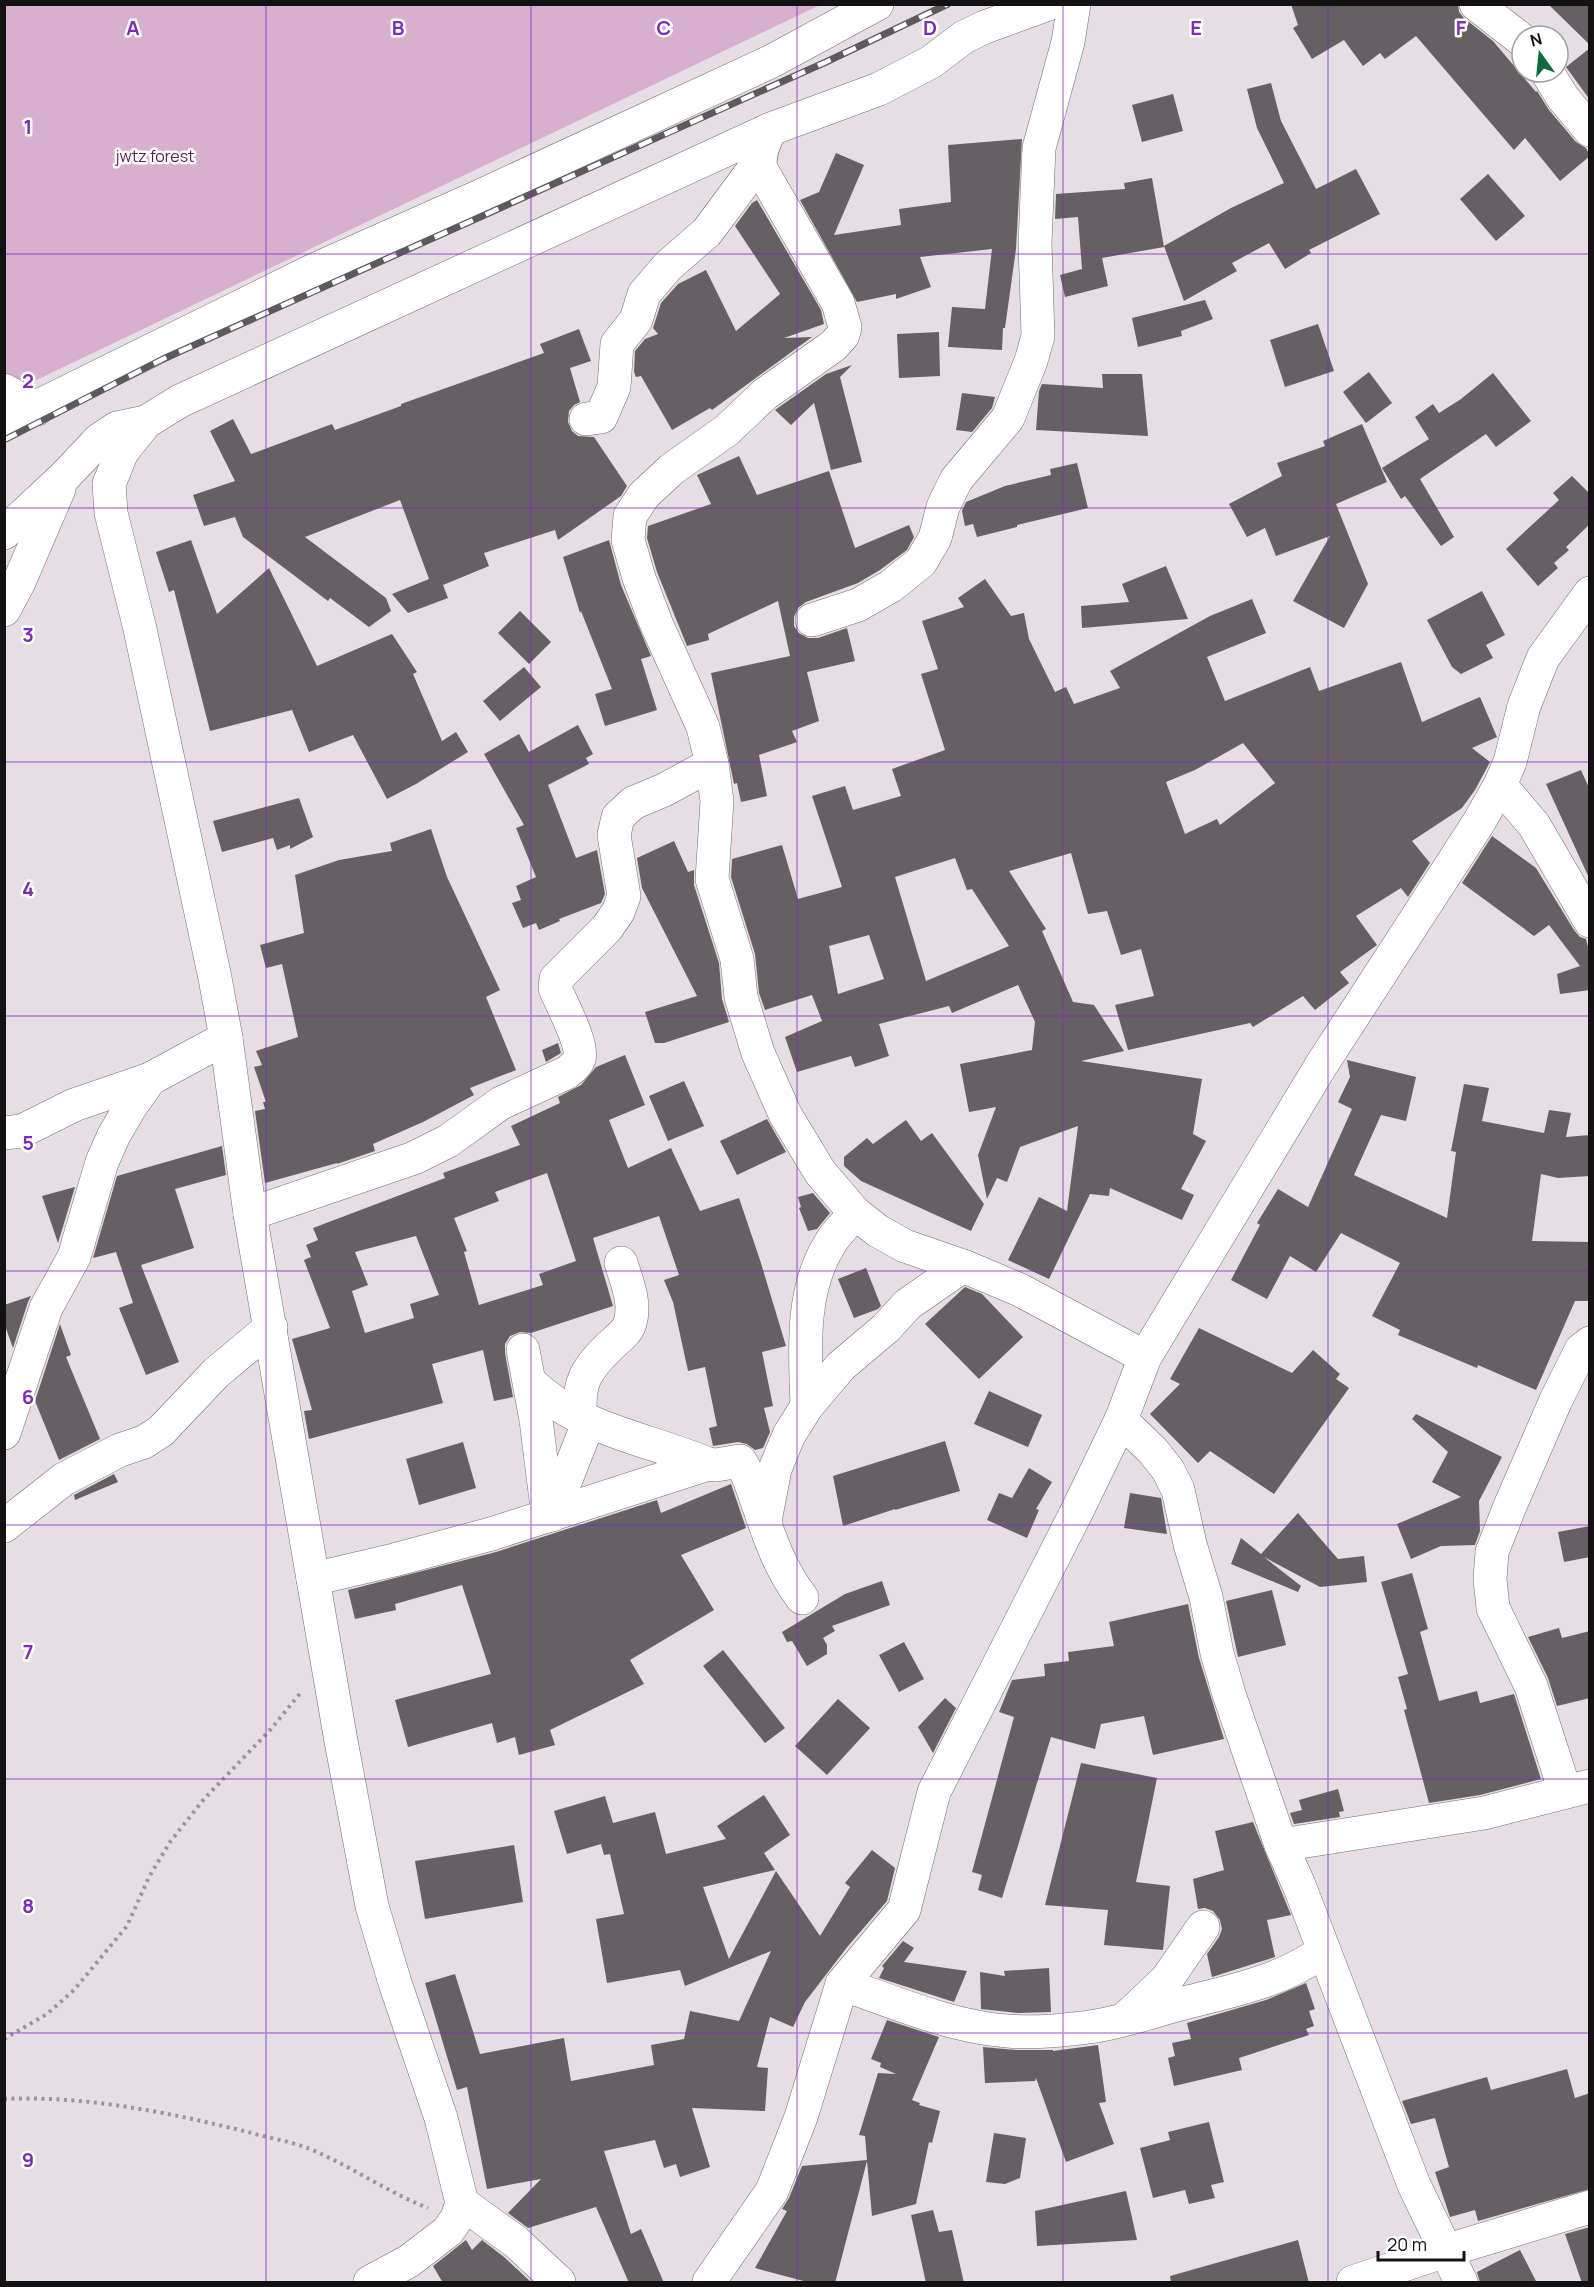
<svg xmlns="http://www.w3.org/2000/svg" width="1594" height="2287" font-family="Manrope,sans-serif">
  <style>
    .green { fill: #d9afcf }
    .building { fill: #665f64; fill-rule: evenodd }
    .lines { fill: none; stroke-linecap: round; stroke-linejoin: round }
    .minor-casing { stroke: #736c71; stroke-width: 34 }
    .path { stroke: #9b9599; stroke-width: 4; stroke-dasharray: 3 4.5; stroke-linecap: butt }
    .minor { stroke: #fff; stroke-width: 33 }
    .rail-casing { stroke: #5e595d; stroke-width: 7 }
    .rail { stroke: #fff; stroke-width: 4.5; stroke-dasharray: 14; stroke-linecap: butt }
    .grid { fill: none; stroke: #7b2cbf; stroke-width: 1.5; stroke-opacity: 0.55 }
    .labels { text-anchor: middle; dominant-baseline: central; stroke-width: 5; stroke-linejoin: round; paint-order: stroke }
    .park-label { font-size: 16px; fill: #541f4b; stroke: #fff }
    .grid-label { font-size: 20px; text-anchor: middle; font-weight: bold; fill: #7b2cbf; stroke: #fff; stroke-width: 5; stroke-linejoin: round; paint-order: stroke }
  </style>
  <rect width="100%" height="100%" fill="#e6dee4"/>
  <polygon class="green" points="5,5 820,5 5,395"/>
  <g class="building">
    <polygon points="1291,4 1458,4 1459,12 1464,18 1493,41 1536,92 1537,91 1549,110 1576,142 1586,148 1590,156 1560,181 1525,138 1514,150 1416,36 1385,59 1380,53 1363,66 1344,40 1312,59 1293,28 1298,25"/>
    <polygon points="1548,4 1590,4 1590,45"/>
    <polygon points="1590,48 1590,100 1566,67"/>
    <polygon points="1271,83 1281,121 1316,189 1356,169 1380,214 1309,250 1311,253 1285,269 1269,243 1232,263 1237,271 1184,301 1164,246 1231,208 1284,183 1257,128 1247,89"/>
    <polygon points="1173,94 1183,131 1142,142 1132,105"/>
    <polygon points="1022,139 1016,249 1005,328 1003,328 1002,350 948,347 952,307 985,309 992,249 920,257 931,287 896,299 896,294 857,302 800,200 819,192 836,153 864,165 834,235 901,225 899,209 951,202 948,145"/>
    <polygon points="1488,174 1525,216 1496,241 1460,199"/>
    <polygon points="1152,178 1164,247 1102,258 1108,286 1065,297 1060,275 1082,269 1078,217 1055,219 1056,194 1125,189 1124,183"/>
    <polygon points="757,200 821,310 824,324 784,338 812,337 712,410 710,408 672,430 641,376 636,377 634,372 635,351 645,339 658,334 653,328 661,303 678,284 706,270 736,331 780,294 735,226 752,203"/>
    <polygon points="1205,300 1213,319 1181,331 1182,336 1138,347 1132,318"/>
    <polygon points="1318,324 1334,371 1285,387 1270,340"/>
    <polygon points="579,329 591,361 570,368 580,402 574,405 569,411 568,422 572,431 578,436 594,437 627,486 621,496 558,540 555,530 484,553 489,566 443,585 448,598 408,613 392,594 429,579 400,500 305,537 386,598 391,611 369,627 330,598 328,601 243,537 235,517 204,526 193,495 235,481 210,431 233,419 251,454 332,424 335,430 401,406 401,404 544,353 540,344"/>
    <polygon points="939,332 940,376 899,378 897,334"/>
    <polygon points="852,365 840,377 862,462 831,470 814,403 791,425 775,410 826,374"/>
    <polygon points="1369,372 1392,403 1366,423 1343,392"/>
    <polygon points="1493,373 1531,421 1496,447 1486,434 1420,479 1454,537 1441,546 1405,496 1401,499 1382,468 1429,439 1415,417 1433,404 1439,413 1461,399"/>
    <polygon points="1102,374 1142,374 1148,436 1036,430 1039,391 1042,384 1103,388"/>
    <polygon points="962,393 995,397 992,408 972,432 956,430"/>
    <polygon points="1362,424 1387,482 1336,504 1368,584 1344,628 1293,601 1330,536 1276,556 1265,528 1247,537 1229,504 1282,476 1277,463 1325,446 1323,441"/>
    <polygon points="739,456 757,495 829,471 855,548 909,525 914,537 907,550 880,570 858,583 806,602 798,608 794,617 794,626 799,633 808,638 818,638 847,628 855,661 807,672 819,721 792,731 797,742 759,755 767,796 741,802 737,783 734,784 711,673 790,656 778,601 708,634 709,640 687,646 657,572 647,538 648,526 711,504 697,475"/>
    <polygon points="1077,463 1088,508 1017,525 1017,527 977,537 973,524 965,526 962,511 966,502 1005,486 1051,475 1050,469"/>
    <polygon points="1572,476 1590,494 1590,524 1566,547 1569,550 1554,563 1558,568 1538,586 1506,549 1559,500 1553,493"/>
    <polygon points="191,540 217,614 269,568 317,666 392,634 417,672 413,674 442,741 456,732 468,752 416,784 387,799 353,735 309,752 292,710 210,731 174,590 169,592 156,552"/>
    <polygon points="609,540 621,585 651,656 641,659 657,710 605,726 595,694 612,689 581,611 580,613 563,557"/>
    <polygon points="1166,566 1188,619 1082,628 1081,606 1129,602 1122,584"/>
    <path d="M985 579 1011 616 1024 613 1029 639 1055 692 1066 687 1074 704 1120 688 1110 671 1210 616 1252 599 1266 633 1207 657 1225 701 1310 667 1319 691 1401 662 1422 722 1480 697 1497 737 1472 748 1490 762 1475 790 1462 808 1412 841 1430 863 1408 897 1401 888 1356 916 1377 945 1340 972 1349 983 1315 1010 1303 996 1253 1027 1250 1023 1128 1050 1115 1005 1154 996 1141 949 1121 955 1107 911 1088 914 1071 853 1009 871 1046 929 1042 931 1073 1002 1094 1005 1124 1051 1081 1061 1202 1079 1193 1134 1206 1141 1181 1189 1194 1195 1182 1220 1110 1188 1109 1196 1090 1194 1049 1279 1008 1260 1039 1197 1067 1211 1078 1126 1020 1147 1007 1182 997 1178 987 1199 978 1155 996 1107 969 1112 960 1064 1032 1050 1035 1022 1018 985 952 1013 949 1006 879 1024 889 1056 855 1067 851 1056 797 1072 785 1037 822 1021 812 995 765 1010 759 993 755 954 731 877 732 859 782 845 798 899 842 887 812 796 845 786 853 810 901 796 892 769 945 750 921 674 938 669 922 621 964 607 958 598ZM1243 743 1275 783 1220 825 1217 819 1185 834 1166 782 1195 770ZM955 858 967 890 972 889 1009 946 926 981 895 877ZM869 935 884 979 838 994 829 946Z"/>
    <polygon points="1482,591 1505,635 1486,645 1493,658 1461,674 1452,667 1427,620"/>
    <polygon points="520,611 551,642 529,664 498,633"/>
    <polygon points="524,667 541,687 500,721 483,701"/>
    <polygon points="578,725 593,754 586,758 589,764 548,785 576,858 597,850 605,894 601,903 559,919 560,921 539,930 536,923 523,928 512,903 521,900 516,886 536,877 516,828 524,825 484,754 519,734 529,752"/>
    <polygon points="1581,770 1590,790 1590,880 1546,784"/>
    <polygon points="299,798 313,837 290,849 290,845 277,850 273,838 222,852 213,821"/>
    <polygon points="431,829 447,877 500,990 486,997 516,1070 470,1088 474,1095 423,1122 373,1144 375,1151 337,1164 337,1163 265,1183 255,1111 265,1109 263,1102 266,1102 254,1067 262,1065 256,1051 298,1037 282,964 266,968 260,945 304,933 295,875 339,860 392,851 390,843"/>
    <polygon points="1492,836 1536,868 1574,930 1580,937 1586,939 1590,955 1590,990 1560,994 1557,974 1580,966 1549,925 1534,936 1462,883"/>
    <polygon points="674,841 688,872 694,870 694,885 719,963 722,999 729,1022 664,1043 655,1043 645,1012 697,996 642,888 637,858"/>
    <polygon points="558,1043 561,1053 546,1062 542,1050"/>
    <path d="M625 1055 645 1105 609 1120 628 1168 671 1148 700 1211 739 1198 760 1260 786 1346 762 1352 773 1406 764 1408 770 1432 763 1448 755 1450 747 1444 738 1442 713 1446 709 1428 717 1426 705 1367 688 1371 673 1302 664 1280 679 1275 659 1216 593 1238 613 1306 531 1333 520 1332 510 1336 505 1344V1353L513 1397 494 1401 483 1350 432 1364 443 1403 309 1439 304 1411 312 1410 292 1339 330 1328 304 1260 311 1257 306 1245 318 1240 313 1228 445 1178 443 1173 520 1145 511 1126 560 1103 558 1097 581 1085 596 1067ZM547 1173 576 1261 539 1274 543 1285 479 1305 464 1252 467 1251 454 1218 499 1201 495 1192ZM416 1236 439 1295 410 1304 414 1318 365 1333 352 1291 368 1285 355 1252Z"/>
    <polygon points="1347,1060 1416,1077 1406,1121 1381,1115 1354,1175 1447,1218 1456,1152 1451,1151 1464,1084 1489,1088 1482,1121 1544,1133 1549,1110 1571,1113 1566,1137 1590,1135 1590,1176 1558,1178 1541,1174 1532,1241 1590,1242 1590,1301 1575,1301 1536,1390 1478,1365 1477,1368 1398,1335 1400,1330 1372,1316 1400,1263 1341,1233 1316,1272 1290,1256 1267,1299 1231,1280 1260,1225 1257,1223 1278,1189 1308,1207 1352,1109 1338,1102 1350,1077"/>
    <polygon points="684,1081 704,1126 668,1141 649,1096"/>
    <polygon points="767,1119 786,1152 737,1175 720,1141"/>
    <polygon points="906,1120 921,1141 932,1133 984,1204 971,1231 861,1181 844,1166 844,1157 867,1138 873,1144"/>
    <polygon points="222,1146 226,1175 175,1189 194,1248 141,1265 179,1362 146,1375 119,1308 133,1303 116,1252 93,1258 117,1176"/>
    <polygon points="75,1187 58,1243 42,1196"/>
    <polygon points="813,1193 830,1213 817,1229 808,1231 799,1208 801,1207 798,1197"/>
    <polygon points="866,1268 881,1306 878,1309 854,1318 838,1279"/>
    <polygon points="965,1287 982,1294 1023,1337 979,1379 925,1324"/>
    <polygon points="31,1296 28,1302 13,1348 4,1323 4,1305"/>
    <polygon points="60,1324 71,1355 66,1357 100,1439 59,1460 35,1401"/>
    <polygon points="1199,1328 1292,1373 1313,1350 1340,1374 1336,1379 1349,1388 1274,1494 1210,1451 1198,1463 1150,1414 1180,1384 1170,1379"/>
    <polygon points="989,1391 1042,1415 1028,1447 974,1424"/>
    <polygon points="1416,1414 1502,1457 1479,1501 1480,1531 1475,1545 1441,1546 1411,1559 1397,1524 1461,1497 1432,1482 1448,1452 1412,1419"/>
    <polygon points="945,1441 960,1491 895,1510 895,1509 843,1526 833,1476"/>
    <polygon points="463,1442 476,1488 419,1505 406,1459"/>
    <polygon points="1029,1468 1052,1482 1036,1509 1039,1510 1027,1538 987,1520 999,1493 1012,1498"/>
    <polygon points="114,1474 118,1482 75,1500 74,1495"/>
    <polygon points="731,1484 746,1528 681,1555 714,1610 630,1660 644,1684 550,1730 555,1745 519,1755 515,1737 497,1743 492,1723 408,1747 395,1700 491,1674 462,1585 395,1604 396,1610 355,1619 348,1590 496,1552 657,1500 661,1513"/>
    <polygon points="1130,1493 1161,1498 1167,1534 1124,1528"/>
    <polygon points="1298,1513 1338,1559 1364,1556 1367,1582 1320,1587 1264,1557 1301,1586 1298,1592 1231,1564 1241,1538 1261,1554"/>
    <polygon points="1590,1526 1590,1557 1564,1562 1558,1532"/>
    <polygon points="1412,1573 1428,1629 1420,1632 1439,1701 1477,1691 1480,1703 1514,1694 1541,1779 1480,1795 1429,1803 1404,1710 1407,1709 1398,1677 1408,1674 1381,1582"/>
    <polygon points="882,1581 890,1605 832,1626 835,1631 823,1638 827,1645 827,1654 807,1666 792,1641 787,1642 782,1632 845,1594"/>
    <polygon points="1272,1590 1286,1645 1238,1657 1226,1601"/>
    <polygon points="1188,1604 1199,1658 1224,1739 1153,1755 1144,1716 1101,1724 1095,1749 1051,1737 1002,1898 978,1890 982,1875 972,1872 1014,1717 999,1712 1012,1680 1045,1676 1044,1664 1069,1661 1068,1652 1114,1646 1109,1622"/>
    <polygon points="1559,1628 1562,1638 1590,1631 1590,1698 1557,1706 1548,1678 1528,1637"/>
    <polygon points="904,1642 924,1679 899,1692 879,1655"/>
    <polygon points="723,1650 785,1728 765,1743 703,1666"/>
    <polygon points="945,1698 956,1708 933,1753 918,1727"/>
    <polygon points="838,1699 870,1728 827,1775 795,1746"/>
    <polygon points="1081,1763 1157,1778 1136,1882 1170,1886 1163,1950 1104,1945 1108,1910 1045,1905"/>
    <polygon points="1338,1789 1344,1811 1339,1812 1340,1817 1294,1824 1290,1813 1302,1810 1299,1800"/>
    <polygon points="764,1795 790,1835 764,1853 775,1870 703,1887 729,1959 776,1871 820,1936 850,1887 845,1883 872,1850 895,1868 887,1901 848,1946 805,2002 793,2027 770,2017 757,2067 768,2068 765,2111 692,2108 710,2167 680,2177 676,2164 664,2168 655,2140 604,2151 631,2234 641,2229 664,2283 629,2283 596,2207 528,2228 508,2213 541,2179 487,2189 467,2087 457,2090 425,1983 455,1974 480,2054 564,2038 571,2081 654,2065 651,2045 684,2039 690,2011 739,2021 771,1951 685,1986 680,1970 607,1983 596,1919 624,1914 610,1854 604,1855 601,1844 567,1854 554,1811 605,1796 613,1823 655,1812 666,1854 726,1839 717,1826"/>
    <polygon points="1253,1822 1291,1915 1267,1920 1275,1957 1212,1977 1207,1954 1219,1937 1222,1929 1220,1920 1213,1911 1205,1908 1198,1909 1193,1879 1224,1870 1215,1831"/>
    <polygon points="514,1845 523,1902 425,1919 415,1861"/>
    <polygon points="903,1941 914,1948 904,1962 967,1971 954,2002 879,1978 884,1968 882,1966"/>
    <polygon points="1049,1968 1051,2012 1018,2013 981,2009 980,1972 1005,1976 1004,1971"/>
    <polygon points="1306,1983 1315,2009 1309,2011 1314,2026 1306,2029 1309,2035 1239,2058 1242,2070 1174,2086 1168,2058 1175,2056 1172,2043 1191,2039 1187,2023 1266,2000"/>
    <polygon points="887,2020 939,2037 912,2100 920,2103 919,2105 940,2111 932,2143 929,2142 916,2204 872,2216 867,2161 835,2283 811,2283 755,2268 787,2211 782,2209 789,2198 802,2166 867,2160 865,2136 859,2135 878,2073 896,2074 880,2067 881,2063 871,2059"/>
    <polygon points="1098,2045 1106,2102 1099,2103 1114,2144 1066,2162 1036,2078 1035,2081 985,2083 983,2047 1016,2050 1053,2050 1053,2051"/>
    <polygon points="1567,2069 1575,2098 1590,2093 1590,2189 1478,2221 1475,2210 1450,2217 1435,2172 1449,2167 1435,2118 1411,2124 1402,2101 1487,2077 1491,2090"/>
    <polygon points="1209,2122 1224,2182 1211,2185 1215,2198 1189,2204 1185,2190 1153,2198 1140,2148 1170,2140 1168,2132"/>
    <polygon points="994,2133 1026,2138 1020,2178 1005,2184 986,2182"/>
    <polygon points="1126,2191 1137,2240 1037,2246 1035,2211"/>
    <polygon points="933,2210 939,2232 952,2230 964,2283 926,2283 911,2215"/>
    <polygon points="1590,2227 1590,2283 1582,2283 1565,2234"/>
    <polygon points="466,2240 472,2250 482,2240 504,2257 532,2283 443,2283 433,2266"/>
    <polygon points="1298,2240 1309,2283 1171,2283 1170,2276"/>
    <polygon points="1520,2250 1537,2283 1480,2283 1477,2272"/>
  </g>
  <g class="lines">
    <g class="minor-casing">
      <g id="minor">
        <polyline points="1476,4 1522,40"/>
        <polyline points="1547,72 1563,98 1590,130"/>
        <path d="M771 129C764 142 758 155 761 169L838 303 845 327 843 335 833 346 765 394 727 430 672 469 644 495 630 516 628 540 639 578 656 623 703 727 712 764 717 801 712 879 737 959 741 997 758 1053 785 1114 820 1172 855 1213 878 1231 905 1246 963 1266 1020 1290 1145 1357"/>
        <polyline points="4,390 37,409"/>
        <polyline points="586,419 601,417 614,387 617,344 636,320 644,294 668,266 707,232 759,162"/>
        <polyline points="4,423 316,269 480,196 772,61 877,4"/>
        <polyline points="4,533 64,477 99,440 117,428 146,422"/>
        <polyline points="4,610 19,582 59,489"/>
        <polyline points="812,620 858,605 891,586 921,562 935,538 943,507 956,480 1008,418 1031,361 1038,336 1035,243 1039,148 1068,42 1074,4"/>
        <polyline points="1500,785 1534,825 1590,921"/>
        <polyline points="4,1133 22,1131 74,1105 150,1079"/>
        <path d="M250 1214 414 1158 448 1141 501 1103 566 1073C570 1070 577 1065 579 1059 584 1045 561 1003 555 988L556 979 607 928 618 912 624 896 614 835 618 817 633 803 664 790 712 764"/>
        <polyline points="523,1350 536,1420 548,1516"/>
        <path d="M530 1382C578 1430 647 1438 708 1464"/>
        <path d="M807 1406C805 1351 800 1290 831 1242 837 1232 847 1223 855 1213"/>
        <path d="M581 1418C577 1385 585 1370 609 1347 616 1340 627 1333 630 1323 636 1303 627 1282 621 1263"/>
        <polyline points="1121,1420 1153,1451 1168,1470 1178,1490 1190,1544 1206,1597 1217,1653 1229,1694 1281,1845 1299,1885 1414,2185 1461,2282"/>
        <polyline points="4,1433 46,1308 74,1257 102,1162 114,1135 131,1106 150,1079 226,1038"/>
        <polyline points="552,1515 589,1421"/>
        <polyline points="765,1521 775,1469 789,1435 807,1406 841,1366 886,1328 908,1304 963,1266"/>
        <polyline points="4,1526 64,1479 120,1450 144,1442 161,1431 216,1373 271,1327"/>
        <path d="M313 1579 394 1560 491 1534 708 1464 716 1465 740 1461C749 1474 752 1488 758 1504 770 1539 780 1569 802 1598"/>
        <polyline points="1565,1791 1531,1686 1493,1608 1490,1579 1492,1552 1510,1506 1556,1400 1581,1350 1590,1343"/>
        <polyline points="1281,1845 1484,1813 1590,1786"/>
        <path d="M842 1984C893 2002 955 2028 1008 2031 1032 2033 1057 2031 1081 2028 1119 2024 1155 2010 1192 2001 1237 1990 1286 1979 1323 1951"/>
        <polyline points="1129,2015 1167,1979 1203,1927"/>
        <polyline points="462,2203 516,2242 559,2282"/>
        <polyline points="370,2282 409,2261 448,2231 457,2218 462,2203 441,2118 395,1983 372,1906 341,1741 250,1214 226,1038 215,978 140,629 111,513 109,484 122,452 146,422 180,401 771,129 879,89 931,62 964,37 985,27 1048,4"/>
        <polyline points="709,2282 772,2191 801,2117 842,1984 904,1910 934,1792 1077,1511 1121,1420 1145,1357 1322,1064 1479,822 1500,785 1510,762 1524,706 1543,658 1590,593"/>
        <polyline points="1353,2282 1445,2251 1590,2207"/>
      </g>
    </g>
    <g class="path">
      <polyline points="4,2039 47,2014 74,1990 127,1926 149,1877 170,1842 204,1799 271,1729 302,1691"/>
      <path d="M4 2099C84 2095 171 2113 248 2132 268 2138 290 2141 310 2149 351 2166 387 2192 428 2208"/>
    </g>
    <use href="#minor" class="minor"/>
    <g class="rail-casing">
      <polyline id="rail" points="4,440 163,359 826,62 948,4"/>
    </g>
    <use href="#rail" class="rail"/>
  </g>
  <path class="grid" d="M266 4V2282M531 4V2282M797 4V2282M1063 4V2282M1328 4V2282M4 254H1590M4 508H1590M4 762H1590M4 1016H1590M4 1271H1590M4 1525H1590M4 1779H1590M4 2033H1590"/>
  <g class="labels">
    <g class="park-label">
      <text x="155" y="156">jwtz forest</text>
    </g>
  </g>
  <g class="grid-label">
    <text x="133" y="35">A</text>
    <text x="398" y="35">B</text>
    <text x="664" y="35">C</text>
    <text x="930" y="35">D</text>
    <text x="1196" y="35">E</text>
    <text x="1461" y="35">F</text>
    <text x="28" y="134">1</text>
    <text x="28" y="388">2</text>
    <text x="28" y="642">3</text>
    <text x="28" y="896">4</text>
    <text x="28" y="1150">5</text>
    <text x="28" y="1404">6</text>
    <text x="28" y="1659">7</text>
    <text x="28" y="1913">8</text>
    <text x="28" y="2167">9</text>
  </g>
  <rect width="1594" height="2287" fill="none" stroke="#141113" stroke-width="12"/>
  <g transform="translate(1540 54) rotate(345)"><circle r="28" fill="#ffffff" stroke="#a1a0a1" stroke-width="1.5"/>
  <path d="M0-4.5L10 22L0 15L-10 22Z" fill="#0c6b3f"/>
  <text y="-9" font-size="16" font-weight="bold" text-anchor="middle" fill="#141113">N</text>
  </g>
  <path d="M1378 2251v9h86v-9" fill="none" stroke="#141113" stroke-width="3"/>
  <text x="1387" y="2251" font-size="18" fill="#141113" stroke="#ffffff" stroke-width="4.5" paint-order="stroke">20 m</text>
</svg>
